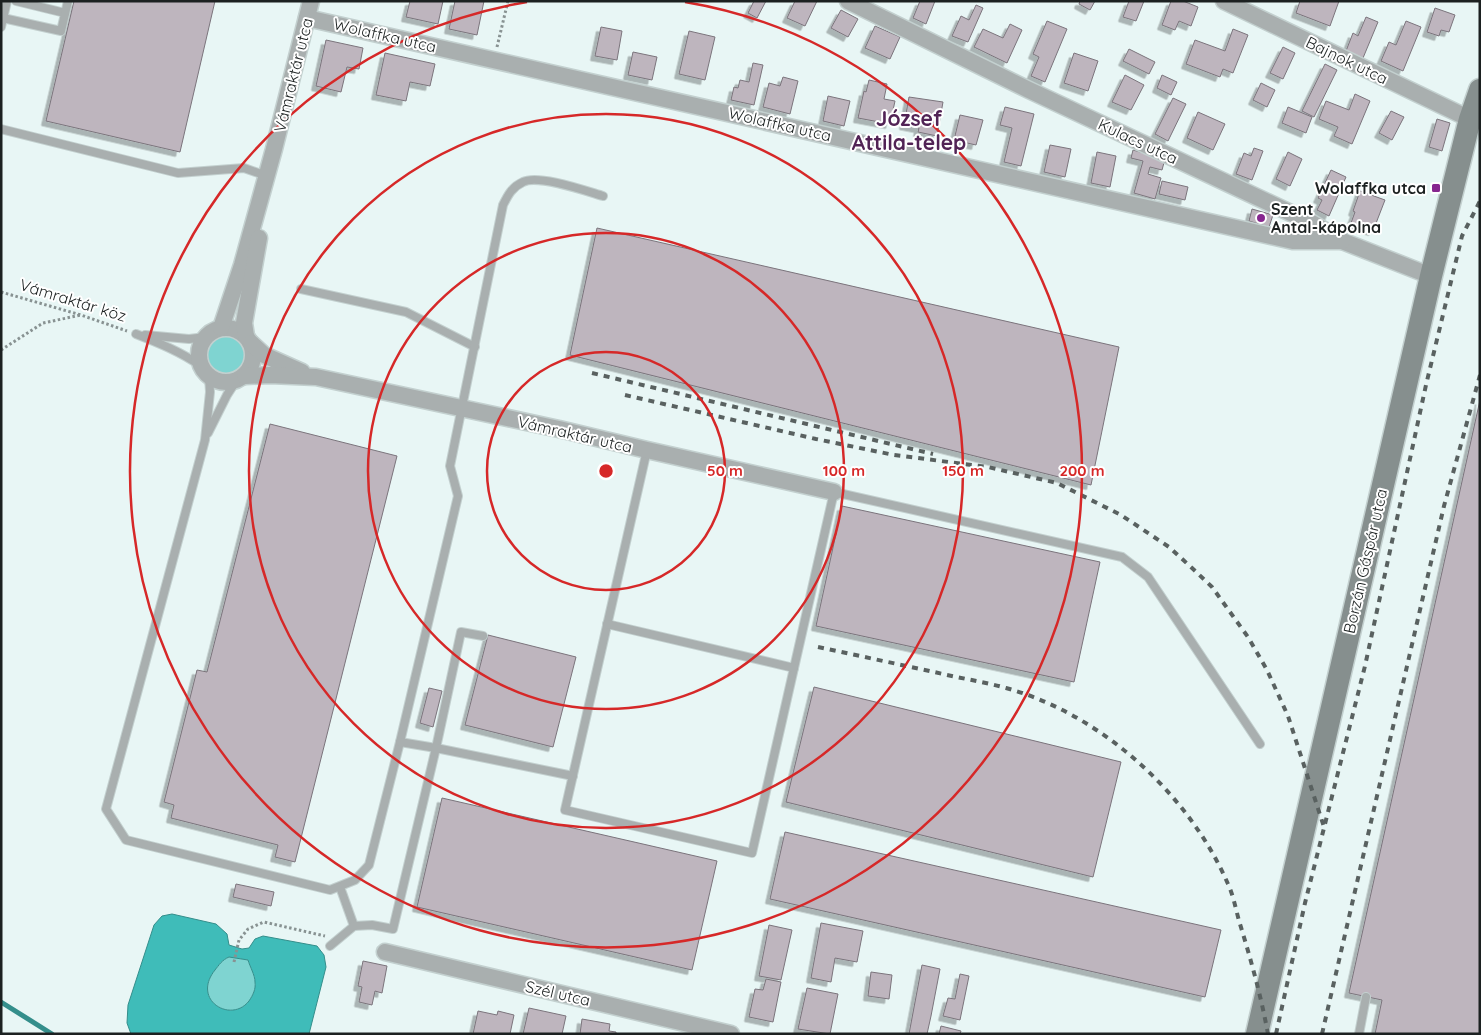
<svg xmlns="http://www.w3.org/2000/svg" width="1481" height="1035" font-family="Quicksand,sans-serif">
  <style>
    .green { fill: #7fd4d1 }
    .water { fill: #3fbcb9; stroke: #348e8b; fill-rule: evenodd }
    .lines { fill: none; stroke-linecap: round; stroke-linejoin: round }
    .stream { stroke: #348e8b; stroke-width: 5 }
    .building { fill: #beb5be; stroke: #7b747c; filter: url(#shadow) }
    .lane-casing { stroke: #c3d0cf; stroke-width: 10 }
    .street-casing { stroke: #c3d0cf; stroke-width: 19 }
    .secondary-casing { stroke: #c3d0cf; stroke-width: 25 }
    .path { stroke: #889292; stroke-width: 3; stroke-dasharray: 2.5 2.5; stroke-linecap: butt }
    .lane { stroke: #a9afaf; stroke-width: 8 }
    .street { stroke: #a9afaf; stroke-width: 16 }
    .secondary { stroke: #868f8e; stroke-width: 22 }
    .rail { stroke: #596160; stroke-width: 4; stroke-dasharray: 6 6; stroke-linecap: butt }
    .ring { fill: none; stroke: #d62828; stroke-width: 2.5 }
    .poi-dot { fill: #87268f; stroke: #fff; stroke-width: 2 }
    .labels { text-anchor: middle; dominant-baseline: central; stroke-width: 4; stroke-linejoin: round; paint-order: stroke }
    .street-label { font-size: 16px; fill: #1c2121; stroke: #fff }
    .poi-label { font-size: 16px; font-weight: bold; fill: #1c2121; stroke: #fff; text-anchor: end }
    .district-label { font-size: 21px; font-weight: bold; fill: #512355; stroke: #fff }
    .centre { fill: #d62828; stroke: #fff; stroke-width: 2.5 }
    .ring-label { font-size: 15px; text-anchor: middle; font-weight: bold; fill: #d62828; stroke: #fff; stroke-width: 4; stroke-linejoin: round; paint-order: stroke }
  </style>
  <defs>
    <filter id="shadow"><feDropShadow dx="-4.5" dy="4.5" stdDeviation="0" flood-color="#0004"/></filter>
  </defs>
  <rect width="100%" height="100%" fill="#e8f6f5"/>
  <g class="green">
    <circle cx="226" cy="355" r="19"/>
    <path d="M229 957 248 960C250 967 255 975 255 982 256 989 253 995 249 1001 231 1024 191 1000 215 970 219 965 222 960 229 957Z"/>
  </g>
  <path class="water" d="M172 914 216 924 227 934 229 945 242 949 249 948 255 939 263 936 317 946 324 955 326 967 309 1034H131L127 1023 128 1005 154 925 162 916ZM229 957 248 960C250 967 255 975 255 982 256 989 253 995 249 1001 231 1024 191 1000 215 970 219 965 222 960 229 957Z"/>
  <g class="lines">
    <polyline class="stream" points="1,1002 52,1034"/>
  </g>
  <g class="building">
    <polygon points="74,1 215,1 180,152 46,121"/>
    <polygon points="410,1 443,1 438,24 406,17"/>
    <polygon points="455,1 484,1 477,35 449,29"/>
    <polygon points="754,1 766,1 757,18 748,13"/>
    <polygon points="795,1 817,1 805,26 787,18"/>
    <polygon points="920,1 935,1 926,24 913,18"/>
    <polygon points="1080,1 1095,1 1090,10 1079,4"/>
    <polygon points="1129,1 1144,1 1136,21 1123,17"/>
    <polygon points="1171,1 1183,1 1198,7 1191,26 1179,21 1175,30 1162,25"/>
    <polygon points="1300,1 1339,1 1330,26 1296,13"/>
    <polygon points="976,5 983,8 968,42 952,36 961,16 969,20"/>
    <polygon points="1435,8 1455,15 1449,32 1441,30 1439,36 1427,32"/>
    <polygon points="841,10 858,19 848,37 831,28"/>
    <polygon points="1366,17 1378,22 1363,58 1346,51 1353,33 1358,36"/>
    <polygon points="1047,21 1067,29 1045,82 1031,76 1039,57 1033,54"/>
    <polygon points="1406,21 1421,27 1403,71 1381,61 1389,42 1396,45"/>
    <polygon points="1010,24 1022,30 1007,63 974,47 983,29 1003,38"/>
    <polygon points="875,26 900,37 890,59 865,48"/>
    <polygon points="601,27 622,31 617,60 595,56"/>
    <polygon points="1233,29 1248,35 1233,73 1223,69 1220,77 1186,64 1195,40 1225,51"/>
    <polygon points="689,31 715,37 705,80 679,74"/>
    <polygon points="326,40 363,48 359,69 347,67 341,92 316,86"/>
    <polygon points="1283,47 1295,53 1283,79 1270,73"/>
    <polygon points="1129,49 1155,62 1149,74 1123,61"/>
    <polygon points="633,52 657,57 652,80 628,75"/>
    <polygon points="385,53 435,64 430,86 410,82 406,101 376,95"/>
    <polygon points="1074,53 1098,61 1088,91 1064,83"/>
    <polygon points="753,63 763,65 754,105 731,100 734,87 738,88 740,80 749,82"/>
    <polygon points="1325,64 1337,70 1314,117 1302,111"/>
    <polygon points="1125,75 1144,85 1131,110 1112,102"/>
    <polygon points="1162,75 1177,82 1171,95 1157,88"/>
    <polygon points="783,77 798,81 790,114 763,107 769,83 780,86"/>
    <polygon points="869,80 887,84 884,99 895,101 890,124 858,118 864,91 866,92"/>
    <polygon points="1261,83 1275,90 1267,107 1253,100"/>
    <polygon points="1355,94 1370,101 1352,144 1334,136 1338,127 1319,119 1326,101 1349,110"/>
    <polygon points="828,96 850,101 844,126 823,121"/>
    <polygon points="909,97 943,102 937,136 918,132 919,128 904,125"/>
    <polygon points="1173,98 1186,104 1168,141 1155,134"/>
    <polygon points="1005,107 1034,114 1021,166 1004,162 1012,128 1000,125"/>
    <polygon points="1288,107 1312,117 1306,133 1282,123"/>
    <polygon points="1391,111 1404,117 1392,140 1379,133"/>
    <polygon points="1198,112 1225,124 1213,150 1187,138"/>
    <polygon points="960,115 983,120 976,145 954,140"/>
    <polygon points="1437,119 1450,123 1442,151 1429,147"/>
    <polygon points="1050,145 1071,149 1065,177 1044,172"/>
    <polygon points="1254,148 1263,151 1252,180 1236,174 1244,153 1251,156"/>
    <polygon points="1133,150 1165,159 1162,170 1150,167 1148,174 1161,178 1155,199 1134,193 1143,161 1131,158"/>
    <polygon points="1097,152 1116,156 1110,187 1091,183"/>
    <polygon points="1288,152 1302,159 1290,186 1276,179"/>
    <polygon points="1331,170 1346,177 1329,216 1317,210 1322,200 1318,198"/>
    <polygon points="1162,181 1188,187 1185,200 1159,194"/>
    <polygon points="1360,191 1385,200 1373,231 1351,223 1355,212 1353,211"/>
    <polygon points="1252,209 1273,215 1269,227 1249,221"/>
    <polygon points="597,228 1119,347 1091,485 570,355"/>
    <polygon points="1480,400 1480,1034 1375,1034 1382,1000 1349,993"/>
    <polygon points="270,424 397,456 295,862 275,857 278,845 171,818 174,805 164,802 197,670 207,672"/>
    <polygon points="842,506 1100,562 1074,682 816,626"/>
    <polygon points="488,635 576,657 553,747 465,725"/>
    <polygon points="814,687 1121,762 1093,877 786,802"/>
    <polygon points="429,688 442,691 433,727 420,723"/>
    <polygon points="442,798 717,861 692,970 417,907"/>
    <polygon points="785,832 1221,930 1205,997 770,899"/>
    <polygon points="236,884 274,892 271,906 233,897"/>
    <polygon points="821,923 863,931 857,962 835,958 831,982 811,978"/>
    <polygon points="769,925 792,930 781,980 759,976"/>
    <polygon points="363,961 387,966 382,993 375,991 372,1005 359,1002 362,987 358,986"/>
    <polygon points="922,965 940,969 931,1016 927,1034 909,1034"/>
    <polygon points="871,972 892,975 889,999 868,996"/>
    <polygon points="960,974 969,976 960,1020 943,1016 948,998 955,999"/>
    <polygon points="766,979 781,982 773,1022 749,1017 755,989 763,990"/>
    <polygon points="807,988 838,994 830,1034 798,1029"/>
    <polygon points="529,1008 566,1016 562,1034 523,1034"/>
    <polygon points="478,1011 497,1015 498,1011 514,1015 510,1034 473,1034"/>
    <polygon points="582,1019 610,1024 609,1031 616,1032 616,1034 580,1034"/>
    <polygon points="941,1026 961,1031 960,1034 939,1034"/>
  </g>
  <g class="lines">
    <g class="lane-casing">
      <g id="lane">
        <polyline points="16,1 65,13"/>
        <polyline points="3,18 61,31 68,1"/>
        <polyline points="1,27 7,1"/>
        <polyline points="1,129 178,173 244,168 267,176"/>
        <polyline points="301,289 406,312 475,347"/>
        <path d="M136 334C159 343 181 352 201 366"/>
        <polyline points="145,335 189,339 206,337"/>
        <path d="M209 377 210 392 205 440 106 809 126 840 330 890 355 880 369 865 400 742 458 496 450 466 503 205C508 195 512 187 523 182 538 174 586 191 603 196"/>
        <polyline points="208,433 227,395 236,381"/>
        <polyline points="647,450 565,810 752,853 834,492 1122,557 1148,577 1260,744"/>
        <polyline points="607,624 794,668"/>
        <polyline points="400,742 436,748 461,632 483,636"/>
        <polyline points="340,887 354,926"/>
        <polyline points="330,946 354,926 372,925 393,929 436,748 573,776"/>
        <polyline points="1359,1034 1366,997"/>
      </g>
    </g>
    <g class="street-casing">
      <g id="street">
        <polyline points="848,1 1029,90 1310,222 1342,241 1431,276"/>
        <polyline points="1224,1 1470,119"/>
        <polyline points="307,18 1293,241 1342,241"/>
        <circle cx="226" cy="355" r="27"/>
        <polyline points="221,328 242,265 274,149 311,1"/>
        <polyline points="246,336 244,323 259,238"/>
        <polyline points="251,343 264,355 302,372"/>
        <polyline points="245,376 270,375 316,377 559,429 647,450 834,492"/>
        <polyline points="385,952 731,1034"/>
      </g>
    </g>
    <g class="secondary-casing">
      <polyline id="secondary" points="1257,1034 1431,276 1470,119 1480,90"/>
    </g>
    <g class="path">
      <polyline points="497,47 508,1"/>
      <polyline points="1,292 81,315 127,331"/>
      <polyline points="1,350 43,323 81,315"/>
      <polyline points="234,962 239,940 248,929 264,922 325,936"/>
    </g>
    <use href="#lane" class="lane"/>
    <use href="#street" class="street"/>
    <use href="#secondary" class="secondary"/>
    <g class="rail">
      <polyline points="592,373 933,454"/>
      <polyline points="625,395 816,439 894,455 988,467 1057,483 1121,515 1169,547 1192,568 1212,587 1248,637 1267,670 1288,716 1324,827"/>
      <path d="M818 647C860 656 902 665 943 674 964 679 985 682 1006 688 1101 714 1189 794 1228 884 1234 897 1236 911 1240 924 1251 960 1261 996 1268 1034"/>
      <polyline points="1276,1034 1305,903 1365,666 1426,385 1462,236 1480,201"/>
      <polyline points="1322,1034 1444,506 1480,375"/>
    </g>
  </g>
  <g class="ring">
    <circle cx="606" cy="471" r="119"/>
    <circle cx="606" cy="471" r="238"/>
    <circle cx="606" cy="471" r="357"/>
    <path d="M685 2A476 476 0 1 1 527 2"/>
  </g>
  <g class="poi-dot">
    <rect x="1431" y="183" width="10" height="10" rx="2.5"/>
    <circle cx="1261" cy="218" r="5"/>
  </g>
  <g class="labels">
    <g class="street-label">
      <text transform="translate(385 35) rotate(13)">Wolaffka utca</text>
      <text transform="translate(1347 60) rotate(26)">Bajnok utca</text>
      <text transform="translate(293 75) rotate(-76)">Vámraktár utca</text>
      <text transform="translate(780 124) rotate(13)">Wolaffka utca</text>
      <text transform="translate(1138 141) rotate(25)">Kulacs utca</text>
      <text transform="translate(73 300) rotate(17)">Vámraktár köz</text>
      <text transform="translate(575 434) rotate(13)">Vámraktár utca</text>
      <text transform="translate(1365 561) rotate(-77)">Borzán Gáspár utca</text>
      <text transform="translate(558 993) rotate(13)">Szél utca</text>
    </g>
    <g class="poi-label">
      <text x="1426" y="188">Wolaffka utca</text>
      <text x="1271" y="209" text-anchor="start">Szent<tspan x="1271" dy="18">Antal-kápolna</tspan></text>
    </g>
    <g class="district-label">
      <text x="909" y="118">József<tspan x="909" dy="24">Attila-telep</tspan></text>
    </g>
  </g>
  <circle cx="606" cy="471" r="8" class="centre"/>
  <g class="ring-label">
    <text x="725" y="476">50 m</text>
    <text x="844" y="476">100 m</text>
    <text x="963" y="476">150 m</text>
    <text x="1082" y="476">200 m</text>
  </g>
  <rect width="1481" height="1035" fill="none" stroke="#1c2121" stroke-width="5"/>
</svg>
